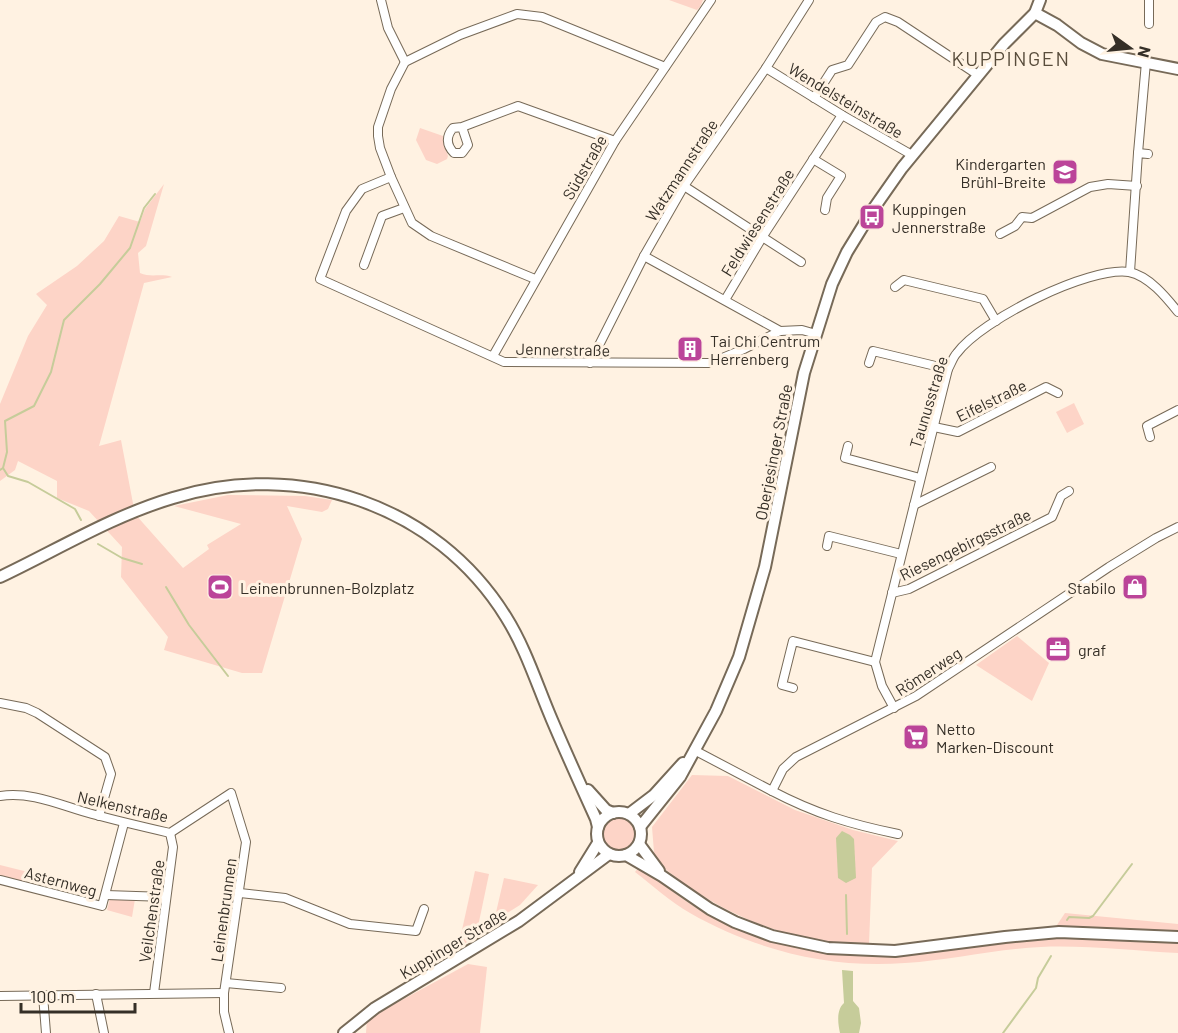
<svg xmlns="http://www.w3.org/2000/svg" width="1178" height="1033" font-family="Barlow,sans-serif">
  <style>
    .green { fill: #fdd4c7 }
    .water { fill: #c6cc9a }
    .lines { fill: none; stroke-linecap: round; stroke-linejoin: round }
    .stream { stroke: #c6cc9a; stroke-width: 2 }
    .minor-casing { stroke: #776a58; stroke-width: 10 }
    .major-casing { stroke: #776a58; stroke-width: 14 }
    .minor { stroke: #fff; stroke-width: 8 }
    .major { stroke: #fff; stroke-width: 10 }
    .labels { text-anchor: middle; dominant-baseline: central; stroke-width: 6; stroke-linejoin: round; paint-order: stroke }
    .street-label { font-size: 16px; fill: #352f27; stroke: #fff2e2 }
    .poi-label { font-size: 16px; fill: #352f27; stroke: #fff2e2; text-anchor: start }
    .quarter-label { font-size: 20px; letter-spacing: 1.5px; fill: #584c3b; stroke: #fff2e2 }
  </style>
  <rect width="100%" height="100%" fill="#fff2e2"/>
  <g class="green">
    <polygon points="669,0 703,0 700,7 697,10"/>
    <polygon points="420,128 443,136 443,141 448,156 447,159 437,164 426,160 416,140"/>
    <path d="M164 184 146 246 138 253 140 273C151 278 161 273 172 277L144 283 99 446 121 440 135 514 183 568 209 549 207 545 241 524 174 506 228 495 305 496 332 500 328 509 322 512 287 506 302 539 262 673H242L164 650 168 637 121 577 122 547 89 511 57 498V481L18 461 15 470 0 481V404L28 336 47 305 36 294 77 266 104 241 119 216 140 222 145 209Z"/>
    <polygon points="1074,403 1084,424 1067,433 1056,412"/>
    <polygon points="1017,636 1049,663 1032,701 976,665"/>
    <path d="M692 775 728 776 795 810 853 830 898 841 872 868 869 944C860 944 851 945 841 944 781 941 692 900 651 855L654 852 652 827Z"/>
    <circle cx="618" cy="834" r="19"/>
    <polygon points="0,865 28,872 24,884 0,878"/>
    <path d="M639 867C658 880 676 895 695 907 757 946 833 960 905 955 954 952 1002 939 1050 937 1093 935 1136 942 1178 943V953C1133 951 1086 945 1041 947 995 949 951 960 905 963 831 969 754 950 690 913 671 902 653 886 635 872Z"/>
    <polygon points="475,871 489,874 476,936 458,948"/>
    <polygon points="504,878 538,885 520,905 494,921"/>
    <polygon points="110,898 135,899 132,917 107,910"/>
    <polygon points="1065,913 1178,924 1178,933 1055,928"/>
    <polygon points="468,964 487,967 480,1033 366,1033 367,1019"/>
  </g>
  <g class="water">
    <polygon points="842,831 850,835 854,839 856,878 846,883 838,878 836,838"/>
    <path d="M842 970 853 971V1001L859 1008 861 1023 859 1033H840C838 1024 836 1010 844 1003Z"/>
  </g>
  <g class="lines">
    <g class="stream">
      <polyline points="3,468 8,476 28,482 75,509 81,520"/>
      <polyline points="0,470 3,468 7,452 5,421 34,406 51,372 64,320 100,284 130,248 144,208 155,194"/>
      <polyline points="98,544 122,558 142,564"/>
      <polyline points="166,587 189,625 228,676"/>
      <polyline points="846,895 847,934"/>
      <polyline points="1067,920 1069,917 1089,918 1093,916 1132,864"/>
      <polyline points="1003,1033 1036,988 1038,978 1051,956"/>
    </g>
    <g class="minor-casing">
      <g id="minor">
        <polyline points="381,0 388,28 405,62"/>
        <polyline points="1149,24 1149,0"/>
        <polyline points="766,68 842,115 912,155"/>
        <polyline points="814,98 832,70 848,65 876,22 885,17 898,22 978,75"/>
        <path d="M462 127 468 145 462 153H454C446 145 446 136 453 128L462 127 518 106 615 141"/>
        <polyline points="1138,153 1146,62"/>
        <polyline points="813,159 841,176 827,198 825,210"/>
        <polyline points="391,177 362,189 346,211 320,279 504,362 710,363 744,349 780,331 802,330 816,334"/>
        <polyline points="684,186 801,262"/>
        <polyline points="1000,234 1015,226 1022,217 1032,218 1090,187 1108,184 1137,186"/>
        <polyline points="644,256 780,331"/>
        <polyline points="364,265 382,216 404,208"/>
        <polyline points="1130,272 1138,153 1148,154"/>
        <polyline points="535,279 431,236 412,223 391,177 380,148 378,136 378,127 391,89 405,62 460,35 517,14 542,17 665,67"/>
        <polyline points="895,287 904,280 983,299 996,321"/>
        <polyline points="725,300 763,236 842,115"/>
        <polyline points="493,356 615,141 711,0"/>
        <polyline points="590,363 644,256 684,186 766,68 809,0"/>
        <polyline points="869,363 873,351 948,369"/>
        <polyline points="934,427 958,432 1046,387 1058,393"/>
        <polyline points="1150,437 1147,426 1178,410"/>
        <polyline points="848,446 845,458 920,478"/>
        <polyline points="914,505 991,467"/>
        <polyline points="827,546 829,536 901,554"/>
        <polyline points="892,593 909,589 1052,517 1061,496 1069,491"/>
        <polyline points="793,688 782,685 793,641 875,662"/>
        <polyline points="0,703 26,708 37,713 105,757 111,774 99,816"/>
        <path d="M894 708 882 686 875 662 948 369C951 364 953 357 957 353 981 320 1089 266 1129 272 1149 276 1166 297 1178 312"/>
        <polyline points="694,750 772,791 783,769 796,757 916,696 1109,567 1156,538 1178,527"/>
        <path d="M772 791C816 814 850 824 898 834"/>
        <path d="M0 796C32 791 62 806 92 814 118 821 144 827 170 833L231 793 246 842 224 993V1012L229 1033"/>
        <polyline points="1,880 102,906 124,823"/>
        <polyline points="240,893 285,898 350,924 416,931 424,909"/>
        <polyline points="106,895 166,897"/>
        <polyline points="226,983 281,988"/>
        <polyline points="154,993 173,847 170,833"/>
        <polyline points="96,994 104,1033"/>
        <polyline points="43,995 46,1033"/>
        <polyline points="0,996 224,993"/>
      </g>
    </g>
    <g class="major-casing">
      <g id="major">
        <polyline points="1035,13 1057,25 1081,43 1102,54 1178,69"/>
        <path d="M0 577C57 550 112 516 173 498 298 459 436 504 506 617 526 649 537 685 552 720 566 753 581 786 596 819L598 827"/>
        <polyline points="588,790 606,810 613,813"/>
        <circle cx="619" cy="834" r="22"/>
        <polyline points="629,814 654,795 683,763"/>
        <polyline points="640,827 680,777 716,711 739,657 765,567 804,373 832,284 847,252 874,208 902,168 1004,44 1035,13 1040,0"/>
        <polyline points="639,844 659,871"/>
        <polyline points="626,855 662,876 710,909 735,922 772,936 828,948 895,951 1005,937 1059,932 1178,937"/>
        <polyline points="580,872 598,843"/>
        <polyline points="344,1033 375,1008 519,921 609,854"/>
      </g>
    </g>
    <use href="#minor" class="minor"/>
    <use href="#major" class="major"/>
  </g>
  <defs>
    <g id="school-square" transform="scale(1.35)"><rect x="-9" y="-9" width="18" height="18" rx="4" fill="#b49" stroke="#fff2e2"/><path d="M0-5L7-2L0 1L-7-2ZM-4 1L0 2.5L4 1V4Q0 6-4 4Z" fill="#fff"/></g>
    <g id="bus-square" transform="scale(1.35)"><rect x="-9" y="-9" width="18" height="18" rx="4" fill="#b49" stroke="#fff2e2"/><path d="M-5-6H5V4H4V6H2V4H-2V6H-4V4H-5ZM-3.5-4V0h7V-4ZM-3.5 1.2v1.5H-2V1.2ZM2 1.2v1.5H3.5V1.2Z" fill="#fff"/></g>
    <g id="building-square" transform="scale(1.35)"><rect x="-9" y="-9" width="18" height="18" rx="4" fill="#b49" stroke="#fff2e2"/><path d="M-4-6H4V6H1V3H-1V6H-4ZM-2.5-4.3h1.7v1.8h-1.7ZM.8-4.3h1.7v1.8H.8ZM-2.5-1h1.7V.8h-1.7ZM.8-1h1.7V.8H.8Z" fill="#fff"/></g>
    <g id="stadium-square" transform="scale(1.35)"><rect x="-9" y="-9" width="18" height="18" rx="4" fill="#b49" stroke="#fff2e2"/><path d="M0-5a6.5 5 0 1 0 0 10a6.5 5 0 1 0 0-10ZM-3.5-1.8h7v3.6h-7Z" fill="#fff"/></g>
    <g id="shop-square" transform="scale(1.35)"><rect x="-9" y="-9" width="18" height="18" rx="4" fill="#b49" stroke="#fff2e2"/><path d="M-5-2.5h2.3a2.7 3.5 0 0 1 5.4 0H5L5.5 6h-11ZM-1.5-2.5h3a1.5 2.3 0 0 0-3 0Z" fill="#fff"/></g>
    <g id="office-square" transform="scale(1.35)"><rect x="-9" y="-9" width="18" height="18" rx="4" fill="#b49" stroke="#fff2e2"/><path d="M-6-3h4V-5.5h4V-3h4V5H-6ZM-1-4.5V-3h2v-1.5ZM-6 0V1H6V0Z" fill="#fff"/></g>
    <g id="supermarket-square" transform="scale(1.35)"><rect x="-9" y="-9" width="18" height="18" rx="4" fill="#b49" stroke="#fff2e2"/><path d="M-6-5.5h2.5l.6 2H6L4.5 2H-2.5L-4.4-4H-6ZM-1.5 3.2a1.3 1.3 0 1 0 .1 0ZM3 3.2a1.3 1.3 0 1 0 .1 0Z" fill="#fff"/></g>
  </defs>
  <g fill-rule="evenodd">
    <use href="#school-square" x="1065" y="172"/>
    <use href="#bus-square" x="872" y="217"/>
    <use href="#building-square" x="690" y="349"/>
    <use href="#stadium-square" x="220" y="587"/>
    <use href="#shop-square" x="1135" y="587"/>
    <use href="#office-square" x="1058" y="649"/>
    <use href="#supermarket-square" x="916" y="737"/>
  </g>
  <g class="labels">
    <g class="street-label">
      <text transform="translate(846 100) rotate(31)">Wendelsteinstraße</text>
      <text transform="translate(584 167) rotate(-60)">Südstraße</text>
      <text transform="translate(681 170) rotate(-57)">Watzmannstraße</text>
      <text transform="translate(757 222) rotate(-58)">Feldwiesenstraße</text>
      <text transform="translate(563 349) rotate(1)">Jennerstraße</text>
      <text transform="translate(991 400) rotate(-26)">Eifelstraße</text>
      <text transform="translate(928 402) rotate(-73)">Taunusstraße</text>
      <text transform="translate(773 452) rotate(-79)">Oberjesinger Straße</text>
      <text transform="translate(965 544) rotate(-26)">Riesengebirgsstraße</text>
      <text transform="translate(928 671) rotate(-33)">Römerweg</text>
      <text transform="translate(123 806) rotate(13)">Nelkenstraße</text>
      <text transform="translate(61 881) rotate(15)">Asternweg</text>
      <text transform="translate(223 910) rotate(-82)">Leinenbrunnen</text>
      <text transform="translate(151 911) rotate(-82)">Veilchenstraße</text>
      <text transform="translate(453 943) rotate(-31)">Kuppinger Straße</text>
    </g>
    <g class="poi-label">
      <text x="1046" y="163" text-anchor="end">Kindergarten<tspan x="1046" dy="18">Brühl-Breite</tspan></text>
      <text x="892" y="208">Kuppingen<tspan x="892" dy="18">Jennerstraße</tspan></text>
      <text x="710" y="340">Tai Chi Centrum<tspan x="710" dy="18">Herrenberg</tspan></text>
      <text x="240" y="587">Leinenbrunnen-Bolzplatz</text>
      <text x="1116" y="587" text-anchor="end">Stabilo</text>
      <text x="1078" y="649">graf</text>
      <text x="936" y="728">Netto<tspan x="936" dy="18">Marken-Discount</tspan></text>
    </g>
    <g class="quarter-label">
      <text x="1011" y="58">KUPPINGEN</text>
    </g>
  </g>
  <g transform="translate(1130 48) rotate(105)" stroke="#fff2e2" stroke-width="4.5" paint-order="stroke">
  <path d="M0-4.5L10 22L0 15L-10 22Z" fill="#352f27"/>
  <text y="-9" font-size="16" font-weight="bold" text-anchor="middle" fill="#352f27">N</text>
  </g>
  <path d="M21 1003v9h114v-9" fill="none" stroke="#352f27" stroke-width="3"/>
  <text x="30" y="1003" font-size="18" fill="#352f27" stroke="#fff2e2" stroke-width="4.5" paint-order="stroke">100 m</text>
</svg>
